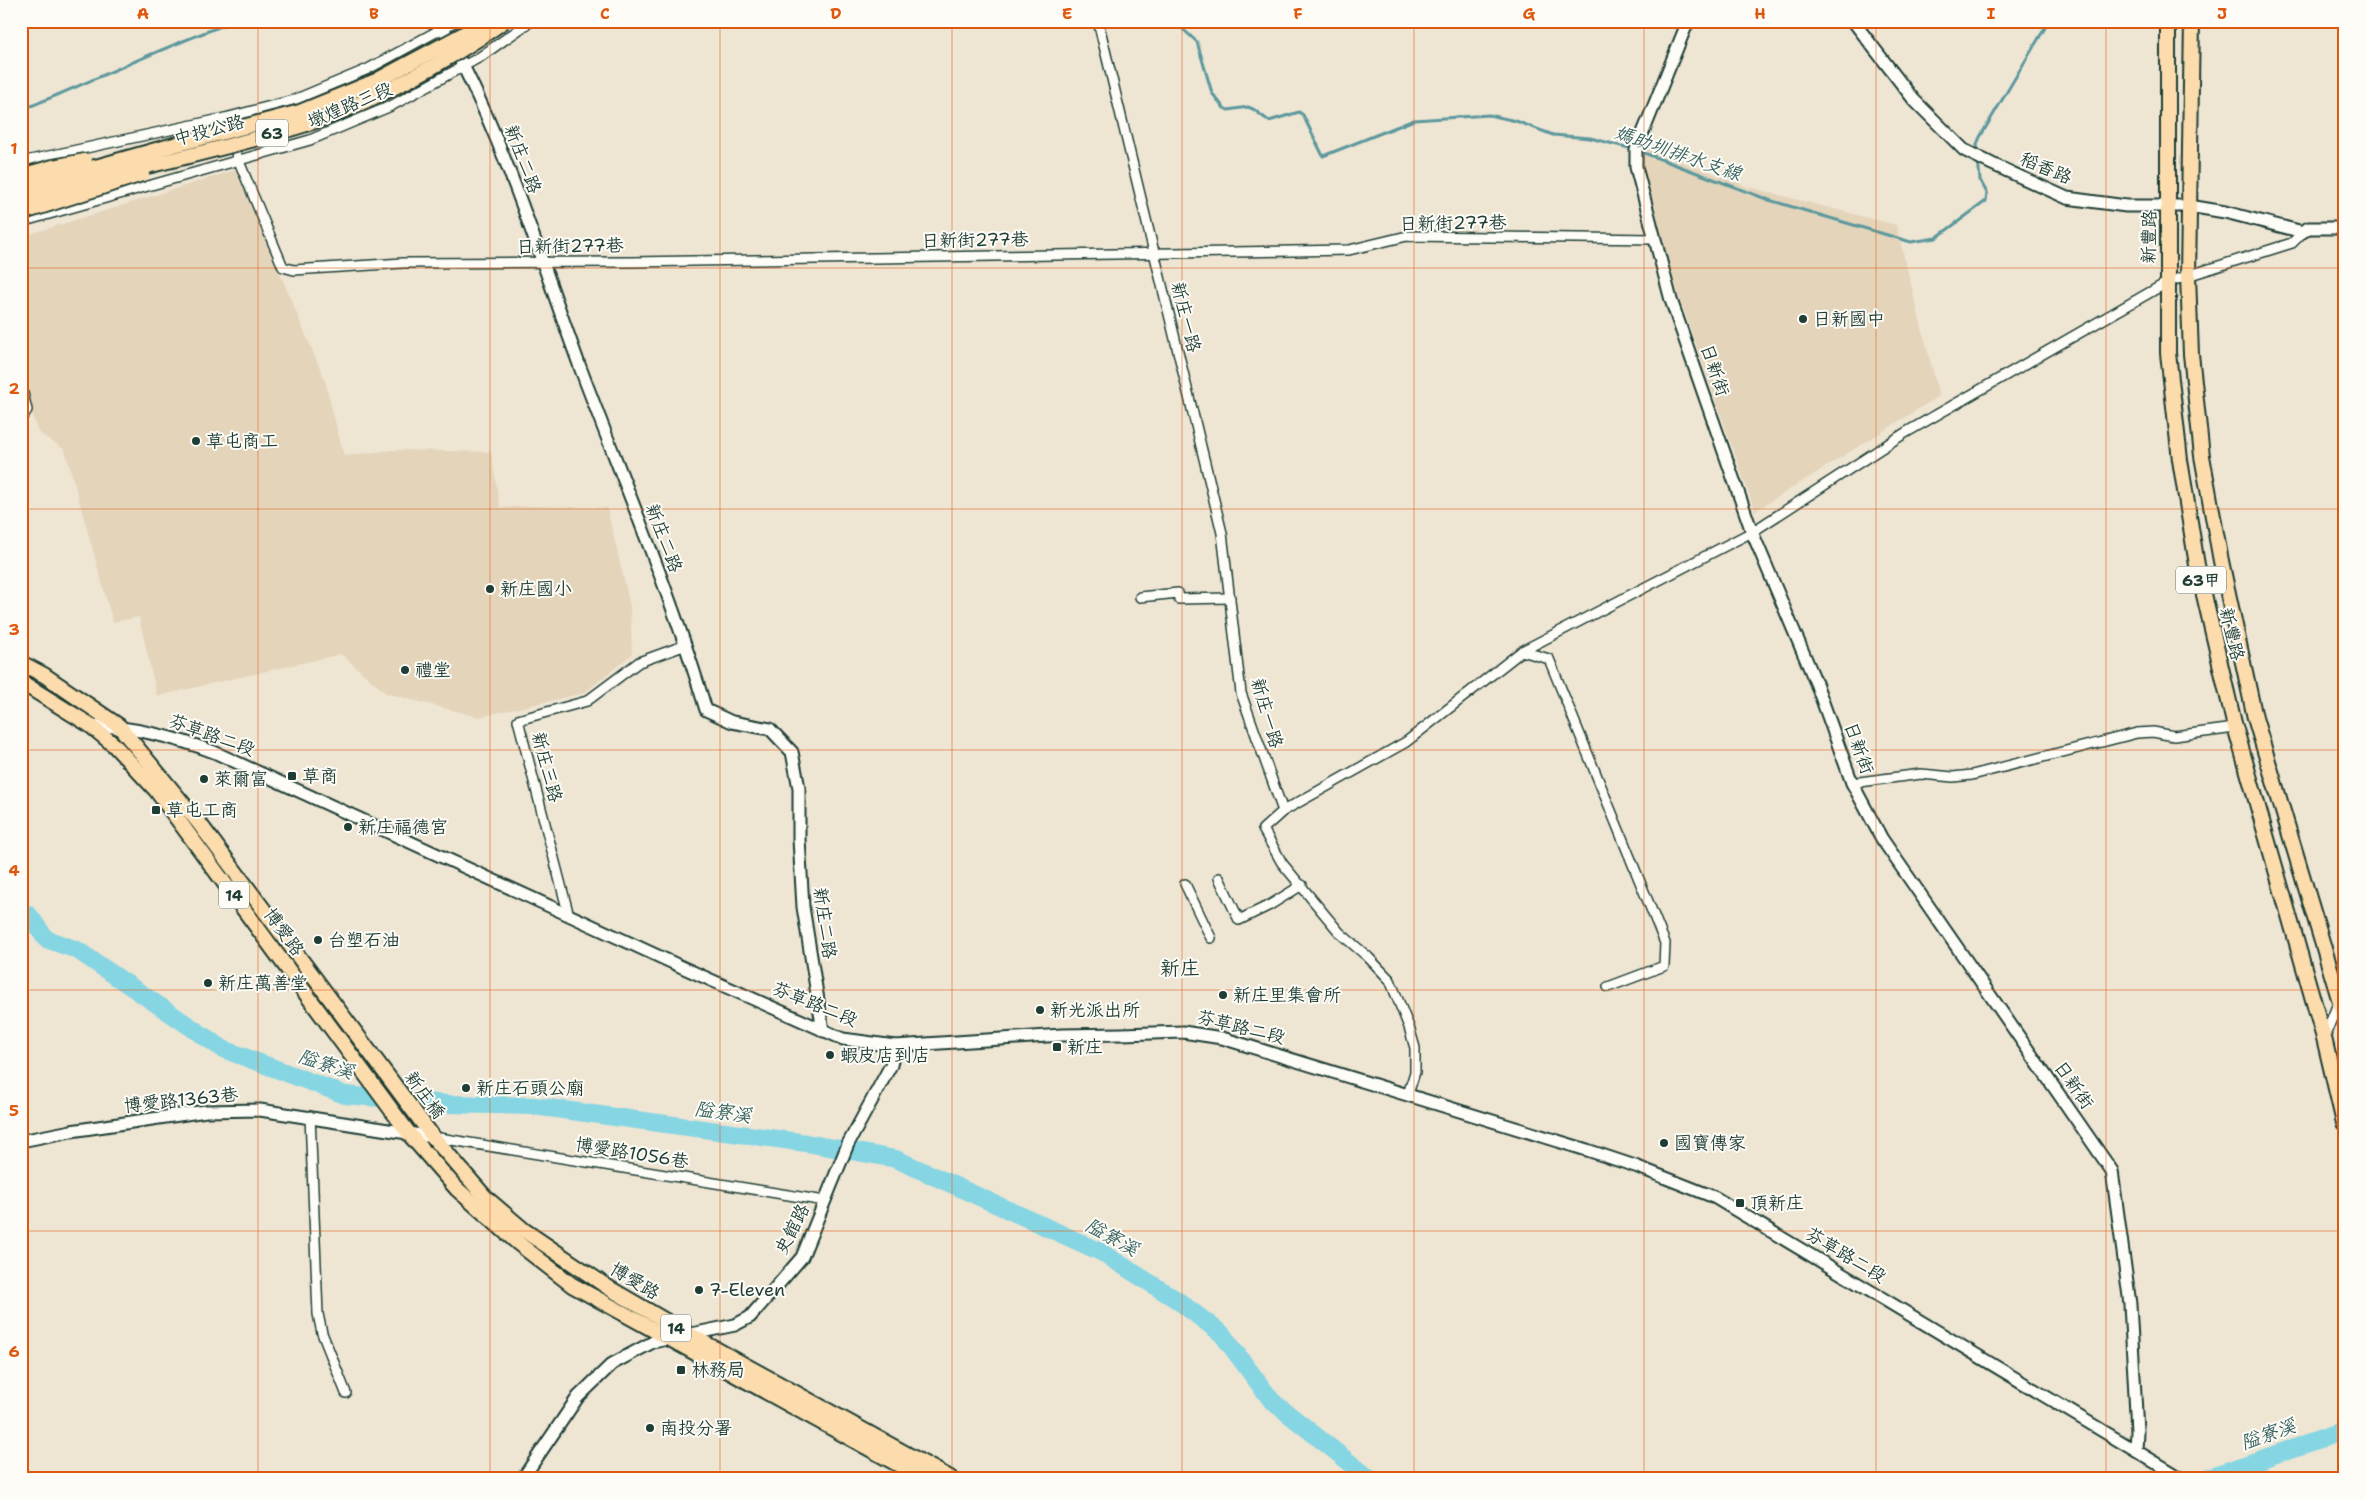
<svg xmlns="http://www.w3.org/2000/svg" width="2365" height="1499" font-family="'Shantell Sans','LXGW WenKai TC',sans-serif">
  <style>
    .built { fill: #e3d4ba }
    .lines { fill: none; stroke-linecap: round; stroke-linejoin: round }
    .stream { stroke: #5d989d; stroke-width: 3 }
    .river { stroke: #86d5e3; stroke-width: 18 }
    .street-casing { stroke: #1f3d34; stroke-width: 12 }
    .secondary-casing { stroke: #1f3d34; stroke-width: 15 }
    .primary-casing { stroke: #1f3d34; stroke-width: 18 }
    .street { stroke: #fdfcf7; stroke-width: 9 }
    .secondary { stroke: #fdfcf7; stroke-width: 11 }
    .primary { stroke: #fcdcac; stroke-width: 14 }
    .primary-bridge-casing { stroke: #1f3d34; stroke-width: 18; stroke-linecap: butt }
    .primary-bridge { stroke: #fcdcac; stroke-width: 14 }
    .grid { fill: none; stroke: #de580e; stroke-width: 1; stroke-opacity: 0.55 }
    .poi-dot { fill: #1f3d34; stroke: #fdfcf7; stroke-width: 2 }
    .labels { text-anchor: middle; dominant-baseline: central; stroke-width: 4; stroke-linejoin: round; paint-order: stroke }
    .shield { fill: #fdfcf7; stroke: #62766e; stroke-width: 1 }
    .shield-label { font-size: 16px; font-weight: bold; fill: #1f3d34 }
    .street-label { font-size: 18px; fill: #1f3d34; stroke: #fdfcf7 }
    .poi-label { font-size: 18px; fill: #1f3d34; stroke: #fdfcf7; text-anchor: start }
    .water-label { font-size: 19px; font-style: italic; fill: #396360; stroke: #fdfcf7 }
    .quarter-label { font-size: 20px; fill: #1f3d34; stroke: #fdfcf7 }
    .neatline { fill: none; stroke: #de580e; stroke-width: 2 }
    .grid-label { font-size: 16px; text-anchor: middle; font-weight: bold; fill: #de580e }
  </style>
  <rect width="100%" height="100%" fill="#eee5d3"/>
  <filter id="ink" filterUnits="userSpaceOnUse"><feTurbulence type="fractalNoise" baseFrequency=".02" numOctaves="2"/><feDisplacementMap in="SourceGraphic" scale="10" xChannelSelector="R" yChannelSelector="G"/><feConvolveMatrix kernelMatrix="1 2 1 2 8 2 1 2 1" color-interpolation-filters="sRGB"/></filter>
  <g filter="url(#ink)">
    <g class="built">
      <polygon points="1645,147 1748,187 1896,225 1939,396 1755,511 1660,243 1640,156"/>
      <polygon points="236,170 324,378 344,456 392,450 491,452 500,508 531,506 607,508 630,606 632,654 584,693 479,717 386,693 341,654 157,696 139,617 113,622 65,450 38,432 21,378 21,237"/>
    </g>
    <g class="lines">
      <g class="stream">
        <path d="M853 21 855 24C870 29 884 28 898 21"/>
        <polyline points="1174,21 1197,42 1212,93 1224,108 1228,110 1248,107 1253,109 1269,121 1299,112 1303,115 1323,156 1414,120 1489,115 1516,121 1553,135 1590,138 1633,149"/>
        <path d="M21 110C93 81 162 47 235 21"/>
        <polyline points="1639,151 1769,200 1911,242 1936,238 1986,201 1987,193 1980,180 1978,159"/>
        <polyline points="1978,153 1977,144 1980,137 2049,21"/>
      </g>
      <g class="river">
        <polyline points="21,911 29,915 46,939 77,950 223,1049 345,1095 448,1104 534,1106 806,1143 896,1159 1101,1252 1177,1300 1222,1334 1272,1401 1369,1478"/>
        <polyline points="2206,1478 2344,1431"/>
      </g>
      <g class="street-casing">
        <g id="street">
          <polyline points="1098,21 1222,533 1241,693 1283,811"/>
          <polyline points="225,118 238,159 283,267 294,270 403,263 632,262 1349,250 1407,236 1655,239"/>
          <polyline points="21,162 225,118 294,100 368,69 456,21"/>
          <polyline points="21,222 310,140 391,106 480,57 531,21"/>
          <polyline points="21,385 27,410 21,419"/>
          <polyline points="1140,597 1178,593 1179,599 1230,598"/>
          <polyline points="1522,651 1549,659 1665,943 1664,966 1608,987"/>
          <polyline points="1852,783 1921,774 1953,777 1972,775 2137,733 2153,732 2174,736 2235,728"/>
          <polyline points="1219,878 1239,920 1270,905 1302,885"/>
          <polyline points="1185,884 1211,938"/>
          <polyline points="569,916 518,720 587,701 639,662 686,645"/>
          <polyline points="2324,1038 2339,1001"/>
          <polyline points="1408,1094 1415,1072 1415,1048 1409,1027 1390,980 1368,957 1340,933 1282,863 1263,829 1283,811 1406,742 1522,651 1752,532 1905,433 2168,282 2292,243 2303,232"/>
          <polyline points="310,1116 318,1314 322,1333 346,1393"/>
          <polyline points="433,1137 825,1201"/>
        </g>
      </g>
      <g class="secondary-casing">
        <g id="secondary">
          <polyline points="1688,21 1636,150 1636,167 1671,300 1752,532 1816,683 1852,783 1882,839 2112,1171 2130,1304 2137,1431 2136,1451"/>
          <polyline points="1853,21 1914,100 1964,150 1992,164 2067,198 2126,206 2189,206 2225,212 2303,232 2308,228 2344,228"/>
          <path d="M443 28C503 134 538 253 580 367 623 481 671 593 706 710L732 722 770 729 792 752 799 788V839L803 907 823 1031"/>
          <path d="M90 725C133 727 174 737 214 752L684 968 843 1039 895 1046 1062 1035 1122 1034 1183 1032 1222 1038 1587 1150 1638 1167 1714 1197 2181 1478"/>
          <polyline points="21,1141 71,1131 206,1111 260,1110 433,1137"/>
          <polyline points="523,1478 578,1397 612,1364 653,1342 735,1325 750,1317 802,1257 848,1144 891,1065 895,1046"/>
        </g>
      </g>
      <g class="primary-casing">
        <g id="primary">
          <polyline points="2168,21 2168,353 2180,460 2197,565 2234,723 2324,1038 2344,1123"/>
          <polyline points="2192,21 2188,276 2191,354 2202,456 2221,561 2255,718 2344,1015"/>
          <polyline points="21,663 44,675 119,726 199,823 433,1137 485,1197 525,1231 609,1288 690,1335 950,1478"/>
          <polyline points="21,682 90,725 114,745 156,790 410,1135 457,1189 518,1243 572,1285 923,1478"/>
        </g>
      </g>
      <use href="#street" class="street"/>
      <use href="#secondary" class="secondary"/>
      <use href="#primary" class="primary"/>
      <g class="primary-bridge-casing">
        <g id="primary-bridge">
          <polyline points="21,176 53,167 85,161"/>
          <polyline points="21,188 174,145 300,112 376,81 464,34 482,21"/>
          <path d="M21 199C114 171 211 154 303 125 370 104 447 62 504 21"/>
          <polyline points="21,213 142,174"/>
        </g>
      </g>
      <use href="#primary-bridge" class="primary-bridge"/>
    </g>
  </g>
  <path class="grid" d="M258 21V1478M490 21V1478M720 21V1478M952 21V1478M1182 21V1478M1414 21V1478M1644 21V1478M1876 21V1478M2106 21V1478M21 268H2344M21 509H2344M21 750H2344M21 990H2344M21 1231H2344"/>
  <g class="poi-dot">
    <circle cx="1803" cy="319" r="5"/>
    <circle cx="196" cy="441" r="5"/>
    <circle cx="490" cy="589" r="5"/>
    <circle cx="405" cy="670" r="5"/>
    <rect x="287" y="771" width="10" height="10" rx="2.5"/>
    <circle cx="204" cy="779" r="5"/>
    <rect x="151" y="805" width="10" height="10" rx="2.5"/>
    <circle cx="348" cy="827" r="5"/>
    <circle cx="318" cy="940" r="5"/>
    <circle cx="208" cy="983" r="5"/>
    <circle cx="1223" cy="995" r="5"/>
    <circle cx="1040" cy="1010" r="5"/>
    <rect x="1052" y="1042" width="10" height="10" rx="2.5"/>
    <circle cx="830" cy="1055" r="5"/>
    <circle cx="466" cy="1088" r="5"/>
    <circle cx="1664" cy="1143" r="5"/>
    <rect x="1735" y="1198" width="10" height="10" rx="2.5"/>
    <circle cx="699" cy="1290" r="5"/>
    <rect x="676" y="1365" width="10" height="10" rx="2.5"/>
    <circle cx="650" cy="1428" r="5"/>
  </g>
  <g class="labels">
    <g class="shield">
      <rect x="256" y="119.5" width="32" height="27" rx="4"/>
      <rect x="2176" y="566.5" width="50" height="27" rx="4"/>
      <rect x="219" y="881.5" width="30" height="27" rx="4"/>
      <rect x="661" y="1314.5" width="30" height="27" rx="4"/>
    </g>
    <g class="shield-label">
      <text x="272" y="133">63</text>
      <text x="2201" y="580">63甲</text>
      <text x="234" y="895">14</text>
      <text x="676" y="1328">14</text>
    </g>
    <g class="street-label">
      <text transform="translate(350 105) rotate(-23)">墩煌路三段</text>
      <text transform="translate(209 130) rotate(-15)">中投公路</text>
      <text transform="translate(523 159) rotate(69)">新庄二路</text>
      <text transform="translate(2046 168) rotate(23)">稻香路</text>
      <text transform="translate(1453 223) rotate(-1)">日新街277巷</text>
      <text transform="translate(2149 237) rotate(-89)">新豐路</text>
      <text transform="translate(975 240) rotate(-1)">日新街277巷</text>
      <text transform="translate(570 246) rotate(-1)">日新街277巷</text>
      <text transform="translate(1186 317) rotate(76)">新庄一路</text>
      <text transform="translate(1715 370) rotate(71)">日新街</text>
      <text transform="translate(664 538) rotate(69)">新庄二路</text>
      <text transform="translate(2232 634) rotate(77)">新豐路</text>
      <text transform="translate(1267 713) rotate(74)">新庄一路</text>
      <text transform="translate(212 735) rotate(20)">芬草路二段</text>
      <text transform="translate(1859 748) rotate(70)">日新街</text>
      <text transform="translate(547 767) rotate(75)">新庄三路</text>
      <text transform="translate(825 923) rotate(82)">新庄二路</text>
      <text transform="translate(284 932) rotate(54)">博愛路</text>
      <text transform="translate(815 1004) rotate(22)">芬草路二段</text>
      <text transform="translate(1241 1027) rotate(14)">芬草路二段</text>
      <text transform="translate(2074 1085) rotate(55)">日新街</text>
      <text transform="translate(425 1095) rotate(53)">新庄橋</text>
      <text transform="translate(181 1100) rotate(-6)">博愛路1363巷</text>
      <text transform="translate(632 1153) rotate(9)">博愛路1056巷</text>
      <text transform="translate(792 1229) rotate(-63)">史館路</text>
      <text transform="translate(1846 1255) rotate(31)">芬草路二段</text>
      <text transform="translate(635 1281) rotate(31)">博愛路</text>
    </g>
    <g class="poi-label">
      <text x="1813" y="319">日新國中</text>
      <text x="206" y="441">草屯商工</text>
      <text x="500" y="589">新庄國小</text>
      <text x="415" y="670">禮堂</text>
      <text x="302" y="776">草商</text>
      <text x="214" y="779">萊爾富</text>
      <text x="166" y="810">草屯工商</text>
      <text x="358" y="827">新庄福德宮</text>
      <text x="328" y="940">台塑石油</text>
      <text x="218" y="983">新庄萬善堂</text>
      <text x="1233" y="995">新庄里集會所</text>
      <text x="1050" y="1010">新光派出所</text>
      <text x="1067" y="1047">新庄</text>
      <text x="840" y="1055">蝦皮店到店</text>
      <text x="476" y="1088">新庄石頭公廟</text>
      <text x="1674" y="1143">國寶傳家</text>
      <text x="1750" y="1203">頂新庄</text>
      <text x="709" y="1290">7-Eleven</text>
      <text x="691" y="1370">林務局</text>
      <text x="660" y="1428">南投分署</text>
    </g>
    <g class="water-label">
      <text transform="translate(1678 153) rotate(19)">媽助圳排水支線</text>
      <text transform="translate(326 1064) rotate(18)">隘寮溪</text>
      <text transform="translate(723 1112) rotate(8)">隘寮溪</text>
      <text transform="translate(1112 1237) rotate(29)">隘寮溪</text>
      <text transform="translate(2268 1434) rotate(-19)">隘寮溪</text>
    </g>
    <g class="quarter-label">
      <text x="1180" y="968">新庄</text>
    </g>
  </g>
  <rect width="2365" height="1499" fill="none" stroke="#fdfcf7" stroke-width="55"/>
  <rect x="28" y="28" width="2310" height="1444" class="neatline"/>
  <g class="grid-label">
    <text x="143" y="19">A</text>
    <text x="374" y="19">B</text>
    <text x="605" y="19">C</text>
    <text x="836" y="19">D</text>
    <text x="1067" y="19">E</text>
    <text x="1298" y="19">F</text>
    <text x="1529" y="19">G</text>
    <text x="1760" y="19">H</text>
    <text x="1991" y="19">I</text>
    <text x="2222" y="19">J</text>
    <text x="14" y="154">1</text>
    <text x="14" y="394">2</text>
    <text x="14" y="635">3</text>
    <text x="14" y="876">4</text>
    <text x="14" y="1116">5</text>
    <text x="14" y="1357">6</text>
  </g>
</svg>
